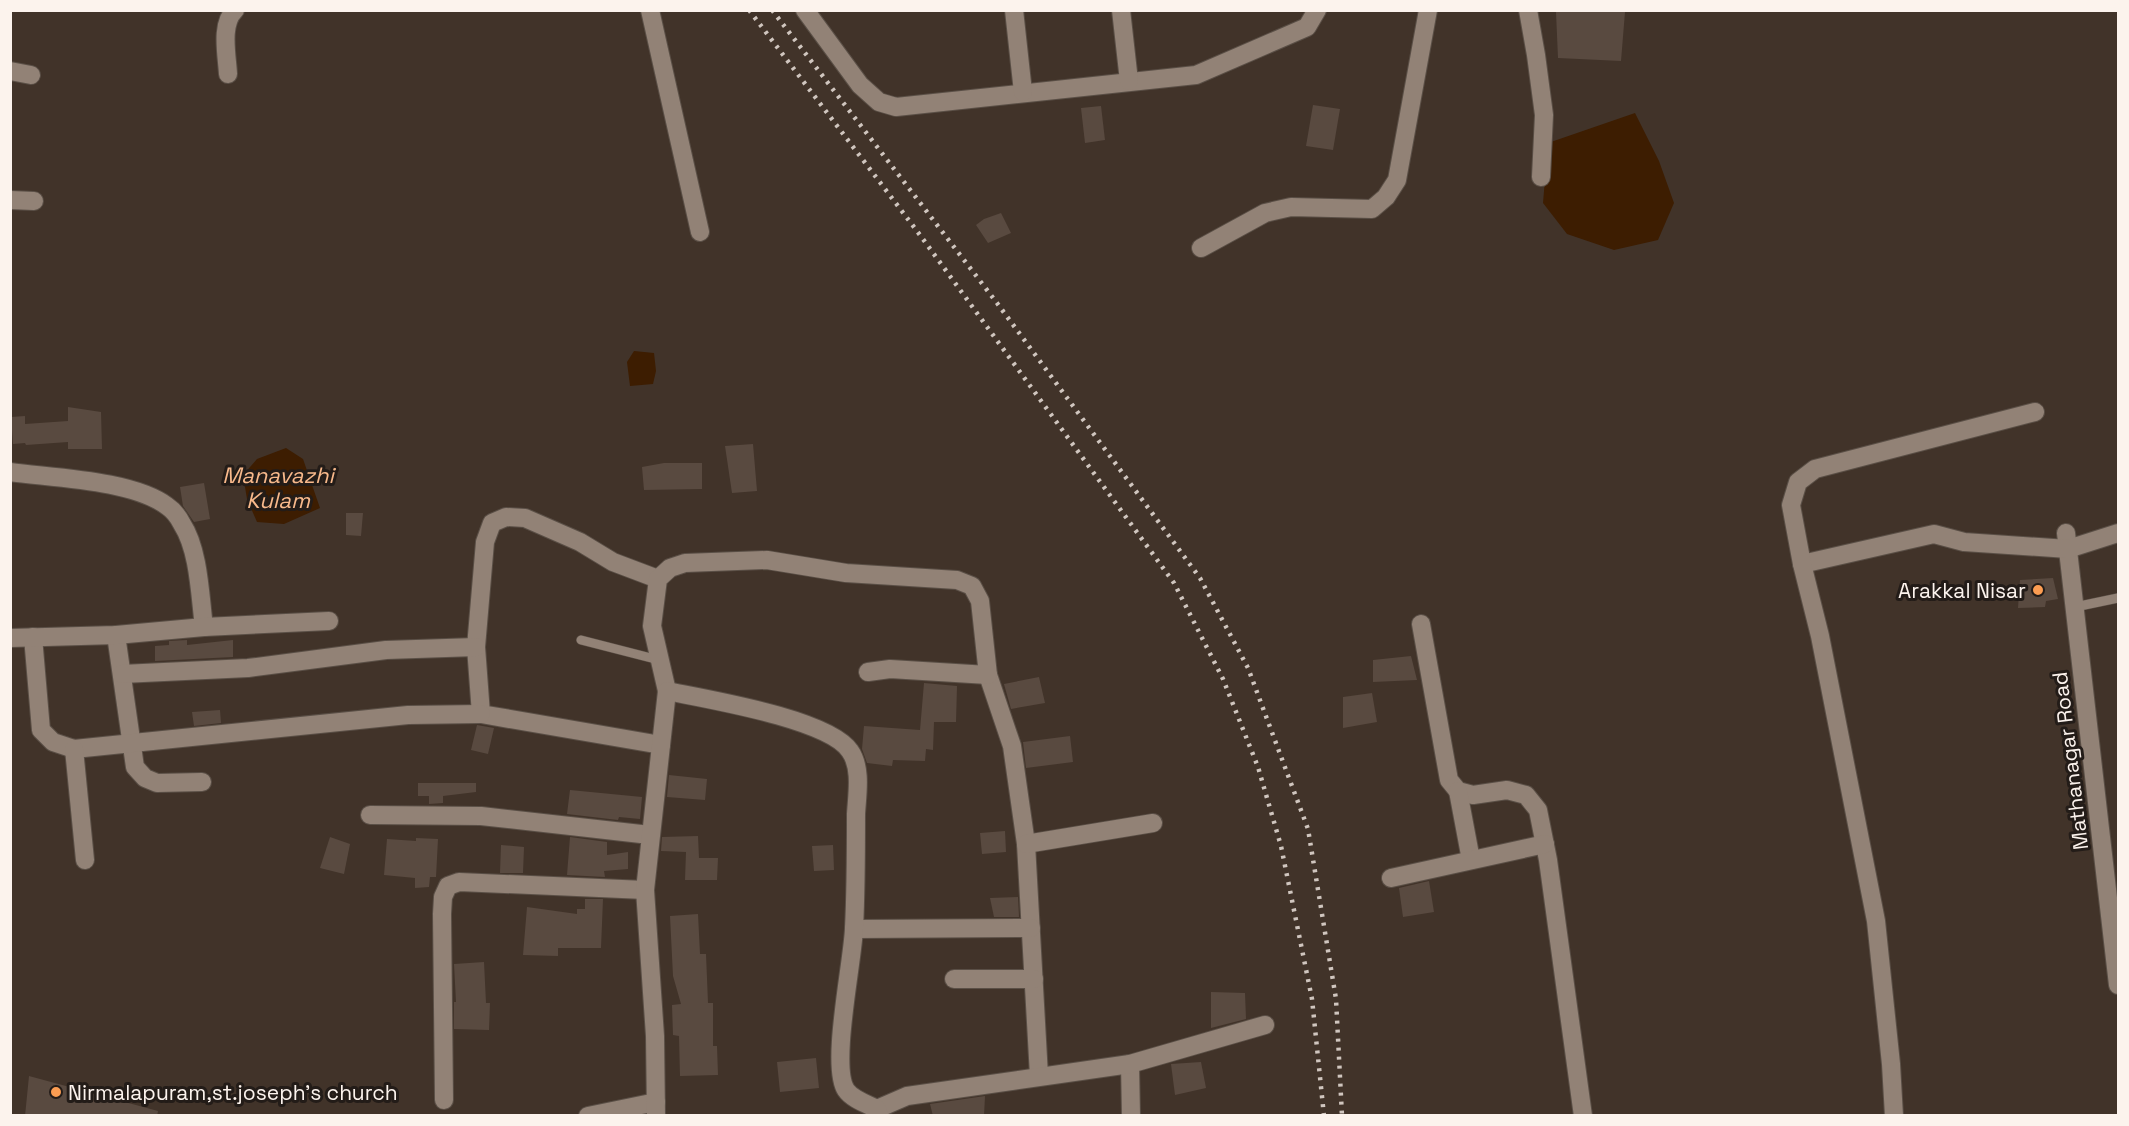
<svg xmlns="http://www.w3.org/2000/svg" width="2129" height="1126" font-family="'Space Grotesk',sans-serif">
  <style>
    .water { fill: #3d1d01 }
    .building { fill: #594a40 }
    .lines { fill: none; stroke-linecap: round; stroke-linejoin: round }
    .lane-casing { stroke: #5a4f46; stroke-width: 10 }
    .street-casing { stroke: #5a4f46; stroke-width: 20 }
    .lane { stroke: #928276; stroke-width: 9 }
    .street { stroke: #928276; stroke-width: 18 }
    .rail { stroke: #d0c6bf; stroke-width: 4.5; stroke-dasharray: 3 6; stroke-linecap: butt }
    .poi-dot { fill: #fc9d52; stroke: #231c18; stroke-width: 2 }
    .labels { text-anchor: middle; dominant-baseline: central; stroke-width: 6; stroke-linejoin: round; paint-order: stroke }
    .poi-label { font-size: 21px; fill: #fcf3ed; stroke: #231c18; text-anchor: end }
    .street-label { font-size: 21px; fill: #fcf3ed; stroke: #231c18 }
    .water-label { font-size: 22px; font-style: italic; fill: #f8b98b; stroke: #231c18 }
  </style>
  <rect width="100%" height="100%" fill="#413329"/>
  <g class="water">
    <polygon points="1635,113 1659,161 1674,203 1658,240 1614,250 1567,234 1543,203 1548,143"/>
    <polygon points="634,351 654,353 656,371 653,384 630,386 627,362"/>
    <polygon points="286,448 303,459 320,508 284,524 257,522 247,499 243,475 257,459"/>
  </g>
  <g class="building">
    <polygon points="1556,12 1625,12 1621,61 1558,58"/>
    <polygon points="1313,105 1340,109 1333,150 1306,146"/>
    <polygon points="1101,106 1105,140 1085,143 1081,108"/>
    <polygon points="1001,213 1011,233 988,243 976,225 984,219"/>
    <polygon points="68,407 101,412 102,449 68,449 68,442 26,445 25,443 13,444 11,417 25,416 25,424 68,421"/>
    <polygon points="753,444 757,491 732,493 725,446"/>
    <polygon points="664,463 702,463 702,489 644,490 642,467"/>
    <polygon points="204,483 210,519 194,522 183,506 180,487"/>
    <polygon points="346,513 363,513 361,536 346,535"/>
    <polygon points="2053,578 2058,599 2046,601 2045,607 2018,608 2020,580"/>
    <polygon points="187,640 187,645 233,640 233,657 155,661 155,646 169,645 169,641"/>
    <polygon points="1411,656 1417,680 1373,682 1373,660"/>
    <polygon points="1039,677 1045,703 1011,709 1004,684"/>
    <polygon points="924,683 957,686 956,722 934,722 933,750 926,749 925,761 893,760 892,766 867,763 862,749 864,726 920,730"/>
    <polygon points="1372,693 1377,722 1343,728 1343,697"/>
    <polygon points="220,710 221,723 194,726 192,712"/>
    <polygon points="477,725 494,728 488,754 471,750"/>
    <polygon points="1070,736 1073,762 1026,768 1023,742"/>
    <polygon points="669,775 707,779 705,800 667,797"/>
    <polygon points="418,783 476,783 476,792 443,796 443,803 429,804 429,796 418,796"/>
    <polygon points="570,790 642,797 640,819 619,817 618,820 567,814"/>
    <polygon points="1005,831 1006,852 982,854 980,833"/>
    <polygon points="698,836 699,858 718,858 717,880 685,880 686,852 661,851 662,837"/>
    <polygon points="330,837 350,844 344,874 320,868"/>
    <polygon points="570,837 607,842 607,855 628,852 628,869 604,871 605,877 567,875"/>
    <polygon points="416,838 438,839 436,877 430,877 429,887 415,888 415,878 384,875 387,839 416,841"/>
    <polygon points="501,845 524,847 523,873 500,873"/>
    <polygon points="833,845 834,870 814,871 812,846"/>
    <polygon points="1429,881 1434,912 1403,917 1399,888"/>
    <polygon points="1018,897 1019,917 994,917 990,898"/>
    <polygon points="585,899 603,899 601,948 558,948 558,956 523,955 527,907 577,914 577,909 585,909"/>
    <polygon points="698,914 700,954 706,954 708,1003 713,1003 713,1046 717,1046 718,1075 680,1076 679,1036 673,1035 672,1005 681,1004 673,976 670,916"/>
    <polygon points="484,962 486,1003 490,1003 489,1030 454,1029 454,1002 456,1002 454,964"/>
    <polygon points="1211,992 1245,993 1246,1019 1211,1028"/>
    <polygon points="816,1058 819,1088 780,1092 777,1062"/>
    <polygon points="1201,1062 1206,1088 1175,1095 1171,1064"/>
    <polygon points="29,1076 158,1111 157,1116 25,1116"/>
    <polygon points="985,1096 984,1116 933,1116 930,1104"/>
  </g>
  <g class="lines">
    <g class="lane-casing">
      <g id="lane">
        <polyline points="2075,607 2118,598"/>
        <polyline points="581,640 659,660"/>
      </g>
    </g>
    <g class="street-casing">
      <g id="street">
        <polyline points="650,10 700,232"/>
        <polyline points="805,10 860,85 879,102 896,107 1196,75 1307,27 1317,10"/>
        <polyline points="1014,10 1023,92"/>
        <polyline points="1121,10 1129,81"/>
        <polyline points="1528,10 1536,55 1544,115 1541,177"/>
        <polyline points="10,71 31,75"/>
        <path d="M228 74C227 55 220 24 235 10"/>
        <polyline points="10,200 34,201"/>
        <polyline points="1201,248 1265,213 1291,207 1372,209 1386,197 1397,180 1428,10"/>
        <path d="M10 472C54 478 132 480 167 506 173 510 179 518 182 524 199 550 200 596 204 627"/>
        <polyline points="2066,533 2118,985"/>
        <polyline points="1802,564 1934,534 1964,542 2068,549 2118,533"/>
        <polyline points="658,579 613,562 580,542 525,518 506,517 492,523 485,542 476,647 481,714 661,745"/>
        <polyline points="1421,624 1449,780 1458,791 1473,795 1507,790 1526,795 1538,810 1548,860 1583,1116"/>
        <polyline points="116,635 135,767 145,778 157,783 202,782"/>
        <polyline points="33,637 41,730 53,742 74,749 408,715 481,714"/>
        <polyline points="10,638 116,635 204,627 329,621"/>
        <polyline points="122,674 248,668 386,650 476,647"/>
        <polyline points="988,675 1012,746 1026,844 1039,1076"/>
        <polyline points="667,691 652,626 658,579 670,568 685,563 767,560 846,573 957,580 972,586 980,601 988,675 890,669 868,672"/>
        <polyline points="74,749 85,860"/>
        <polyline points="1458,791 1471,860"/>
        <polyline points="370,815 481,816 650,835"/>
        <polyline points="1026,844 1153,823"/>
        <polyline points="1391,878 1545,844"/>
        <polyline points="854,929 1031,928"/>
        <polyline points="954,979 1034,979"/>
        <polyline points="1130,1064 1131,1116"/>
        <polyline points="444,1100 442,914 443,897 448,886 459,882 645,890"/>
        <polyline points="877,1109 907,1096 1130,1064 1265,1025"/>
        <polyline points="588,1116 656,1102"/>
        <path d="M656 1116 655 1036 645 890 667 691C706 699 829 719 850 751 862 768 857 795 856 814 856 852 856 890 854 928 853 961 830 1066 846 1090 852 1099 867 1104 877 1109L879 1116"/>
        <polyline points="1894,1116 1891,1064 1876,921 1820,636 1802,564 1791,505 1798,482 1815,469 2035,412"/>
      </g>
    </g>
    <use href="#lane" class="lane"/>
    <use href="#street" class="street"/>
    <g class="rail">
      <polyline points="749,10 920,235 1174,583 1223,679 1258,767 1281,846 1312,999 1324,1116"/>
      <polyline points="772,10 997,303 1200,578 1248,668 1308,829 1336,999 1342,1116"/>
    </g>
  </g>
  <g class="poi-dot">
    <circle cx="2038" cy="590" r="6"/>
    <circle cx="56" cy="1092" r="6"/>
  </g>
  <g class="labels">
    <g class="poi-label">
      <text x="2026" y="590">Arakkal Nisar</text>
      <text x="68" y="1092" text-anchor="start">Nirmalapuram,st.joseph's church</text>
    </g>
    <g class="street-label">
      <text transform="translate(2070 761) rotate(-97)">Mathanagar Road</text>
    </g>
    <g class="water-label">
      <text x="278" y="475">Manavazhi<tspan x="278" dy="25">Kulam</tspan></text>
    </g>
  </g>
  <rect width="2129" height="1126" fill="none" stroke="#fcf3ed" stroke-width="24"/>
</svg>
